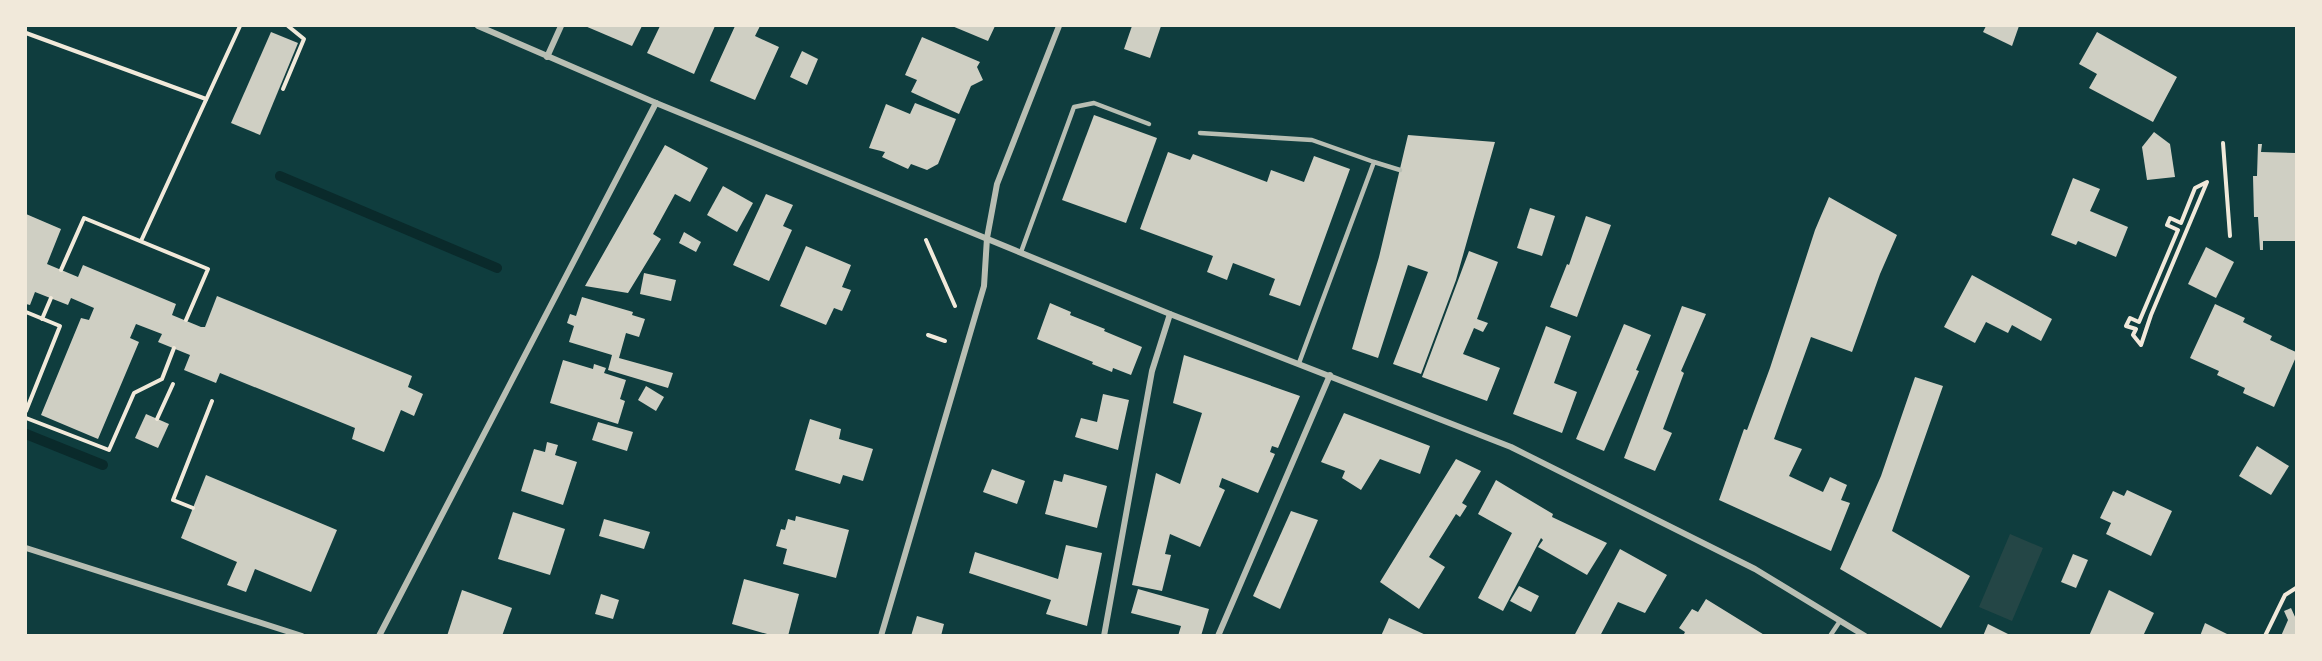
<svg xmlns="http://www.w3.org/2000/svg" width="2322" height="661" font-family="Signika,sans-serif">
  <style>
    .green { fill: #244646 }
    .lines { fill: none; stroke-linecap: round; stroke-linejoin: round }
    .stream { stroke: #0a2a2b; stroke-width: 10 }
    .building { fill: #cfcfc3 }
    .path { stroke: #f1e9da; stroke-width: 4 }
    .service { stroke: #b8beb3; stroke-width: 4.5 }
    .minor { stroke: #b8beb3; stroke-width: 6 }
  </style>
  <rect width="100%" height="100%" fill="#0f3d3e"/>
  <polygon class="green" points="2010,534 2043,548 2012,621 1979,607"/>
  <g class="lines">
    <g class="stream">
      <polyline points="280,176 497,268"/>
      <polyline points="26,434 103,465"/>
    </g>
  </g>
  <g class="building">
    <polygon points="585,26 642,26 632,46"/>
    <polygon points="660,26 715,26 694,74 647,53"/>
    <polygon points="735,26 760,26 755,36 779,47 755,100 710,81"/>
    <polygon points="952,26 995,26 988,41"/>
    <polygon points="1132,26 1161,26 1150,58 1124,49"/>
    <polygon points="1986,26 2019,26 2012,46 1983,32"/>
    <polygon points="271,32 298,43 260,135 231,123"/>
    <polygon points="2097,32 2177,77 2153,122 2089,88 2097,74 2079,64"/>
    <polygon points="922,37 980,62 977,67 983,80 971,86 959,114 911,92 917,80 905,75"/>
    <polygon points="802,51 818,59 807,85 790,77"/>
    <polygon points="915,103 956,119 938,164 927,170 911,164 908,169 882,157 885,152 869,148 886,104 910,114"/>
    <polygon points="1094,115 1157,138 1126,223 1062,200"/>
    <polygon points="2154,132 2170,144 2175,177 2147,180 2142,147"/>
    <polygon points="1408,135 1495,142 1456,280 1421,374 1393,364 1428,272 1408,265 1378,358 1352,349 1379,257"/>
    <polygon points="2258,144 2262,144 2261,152 2296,153 2296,241 2263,241 2263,250 2260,250 2258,217 2254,217 2253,176 2257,176"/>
    <polygon points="665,145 708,168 690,202 675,194 653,234 661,239 628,293 585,286"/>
    <polygon points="1168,152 1190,160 1193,154 1267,182 1271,170 1304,182 1314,156 1350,169 1300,306 1269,295 1275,279 1233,263 1227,280 1207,272 1213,256 1140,229"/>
    <polygon points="2073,178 2100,189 2090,211 2128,227 2116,257 2078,241 2076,245 2051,235"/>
    <polygon points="723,186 753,203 737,232 707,215"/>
    <polygon points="766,194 793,205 783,226 792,230 769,281 733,265"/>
    <polygon points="1829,197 1897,235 1880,274 1852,352 1811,337 1774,439 1802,449 1789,476 1823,492 1830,477 1847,485 1841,500 1850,503 1831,551 1719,500 1744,429 1747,430 1770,368 1815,230"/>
    <polygon points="1530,208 1555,216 1542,256 1517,248"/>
    <polygon points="26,214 61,229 47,264 78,277 83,265 176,304 172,315 201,327 205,327 217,296 412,376 408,387 423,394 414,416 401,410 384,452 352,439 355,428 220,373 216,383 184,370 190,355 158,342 162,334 136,324 130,338 139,342 98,439 41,415 81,318 89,320 94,308 71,298 68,305 35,292 30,305 26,304"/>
    <polygon points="1586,216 1611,225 1577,317 1550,307 1567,264 1569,265"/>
    <polygon points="684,232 701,242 696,252 679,243"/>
    <polygon points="806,246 851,265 842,287 851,290 842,311 834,308 826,325 780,306"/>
    <polygon points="2206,247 2234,262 2216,298 2188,284"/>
    <polygon points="1469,251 1498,262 1477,319 1488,323 1483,332 1474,328 1463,354 1500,368 1487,401 1422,377"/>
    <polygon points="644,273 676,280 671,301 640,294"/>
    <polygon points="1972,275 2052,319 2041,341 2012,325 2008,333 1986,322 1975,343 1944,327"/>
    <polygon points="582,297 633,312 632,315 645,319 639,337 626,333 619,358 673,373 668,388 608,370 612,355 569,342 574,326 567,323 570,314 576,316"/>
    <polygon points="1050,303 1071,312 1070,315 1105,329 1104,331 1142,347 1131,375 1113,368 1112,372 1092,364 1093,362 1037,339"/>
    <polygon points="2215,304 2245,318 2243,322 2272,336 2270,340 2296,352 2296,357 2274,407 2243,393 2245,388 2217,375 2219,371 2190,358"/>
    <polygon points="1682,306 1706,314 1681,371 1684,373 1663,429 1672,433 1655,471 1624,458"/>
    <polygon points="1624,324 1651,335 1636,370 1639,371 1604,451 1576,439"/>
    <polygon points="1546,326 1571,336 1554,383 1577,392 1562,433 1513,414"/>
    <polygon points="1184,355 1300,396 1278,448 1272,446 1270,452 1275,454 1258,493 1222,478 1219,487 1225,490 1200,547 1170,534 1165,554 1171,555 1162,591 1132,585 1156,473 1180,484 1202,413 1173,403"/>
    <polygon points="563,360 593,369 594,364 606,368 604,373 626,380 620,399 625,401 618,424 550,403"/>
    <polygon points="1915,377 1943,386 1892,531 1970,576 1941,628 1840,569 1881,476"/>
    <polygon points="646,386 664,397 656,411 638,400"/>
    <polygon points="1103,394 1129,400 1118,450 1075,437 1081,418 1097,422"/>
    <polygon points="1344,413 1430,446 1420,474 1380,459 1361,490 1342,478 1345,471 1321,462"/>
    <polygon points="146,414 169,424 158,448 135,438"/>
    <polygon points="810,419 841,429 839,439 873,449 863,481 843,475 840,484 795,470"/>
    <polygon points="598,422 633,432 627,451 592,440"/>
    <polygon points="547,442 558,445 555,455 577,462 563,505 521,491 534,449 545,452"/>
    <polygon points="2257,446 2289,466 2271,495 2239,476"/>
    <polygon points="1456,459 1481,471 1462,503 1467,506 1460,517 1456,514 1429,557 1445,567 1419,609 1380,582"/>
    <polygon points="992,469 1025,481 1017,504 983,492"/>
    <polygon points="1064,474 1107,486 1097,528 1045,514 1054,480 1062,482"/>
    <polygon points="206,475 337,530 311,592 255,569 246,592 227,585 237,562 181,538"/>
    <polygon points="1496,480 1553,514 1552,517 1607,543 1587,575 1538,547 1543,540 1541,538 1503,611 1478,598 1512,533 1478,514"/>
    <polygon points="2127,490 2172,511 2151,556 2106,534 2111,523 2100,518 2113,491 2124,496"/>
    <polygon points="1291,511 1318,520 1280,609 1253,596"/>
    <polygon points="513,512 565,529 550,575 498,559"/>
    <polygon points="796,516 849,530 836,578 783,564 787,549 776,546 781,529 785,530 788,519 795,521"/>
    <polygon points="604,519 650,532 644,549 599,536"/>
    <polygon points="1066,545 1102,553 1087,626 1046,614 1051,600 969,573 975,552 1058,579"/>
    <polygon points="1620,549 1667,575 1645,613 1618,602 1600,636 1574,636"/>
    <polygon points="2073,554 2088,560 2076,588 2061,582"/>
    <polygon points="744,579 799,594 788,636 774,636 732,624"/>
    <polygon points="1519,586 1539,596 1531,612 1510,601"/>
    <polygon points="1138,589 1209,609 1201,636 1178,636 1181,626 1131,613"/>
    <polygon points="462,590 512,608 502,636 447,636"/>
    <polygon points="2109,590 2154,613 2143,636 2089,636"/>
    <polygon points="601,594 619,600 613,619 595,614"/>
    <polygon points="1706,599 1766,636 1683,636 1685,632 1679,628 1692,609 1698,612"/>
    <polygon points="2291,608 2296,619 2296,636 2281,636 2288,620 2284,611"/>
    <polygon points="917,616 944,624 941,636 911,636"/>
    <polygon points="1389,618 1428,636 1381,636"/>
    <polygon points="2205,623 2231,636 2200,636"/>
    <polygon points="1988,624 2012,636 1983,636"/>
  </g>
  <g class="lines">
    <g class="path">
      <polyline points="26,33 206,99"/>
      <polyline points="283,89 304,39 288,26"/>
      <polyline points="2223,143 2230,236"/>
      <polygon points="2207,182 2151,315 2141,345 2133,335 2136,329 2126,326 2130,318 2139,322 2178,230 2167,225 2170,218 2181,223 2195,188"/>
      <polyline points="926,240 955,306"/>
      <polyline points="141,241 240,26"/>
      <polyline points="61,270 84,218 208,269 186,320"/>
      <polyline points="26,312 60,326 26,411"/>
      <polyline points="42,319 51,298"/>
      <polyline points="928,335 945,341"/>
      <polyline points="26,418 109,450 134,393 162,379 174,348"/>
      <polyline points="157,419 173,384"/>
      <polyline points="193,508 173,500 212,401"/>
      <polyline points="2265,636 2285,595 2296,588"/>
    </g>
    <g class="service">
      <polyline points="1200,133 1312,140 1374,162 1299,363"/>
      <polyline points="1374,162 1400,170"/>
      <polyline points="1021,252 1074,107 1094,103 1149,124"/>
      <polyline points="1830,636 1840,621"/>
    </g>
    <g class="minor">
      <polyline points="478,26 656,103 1170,314 1511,447 1755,569 1865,636"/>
      <polyline points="547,57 561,26"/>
      <polyline points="26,548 302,636"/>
      <polyline points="379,636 656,103"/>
      <polyline points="881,636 984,286 987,238 997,184 1059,26"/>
      <polyline points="1104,636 1152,371 1170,314"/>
      <polyline points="1218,636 1330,375"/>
    </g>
  </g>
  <rect width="2322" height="661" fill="none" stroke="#f1e9da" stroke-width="54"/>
</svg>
